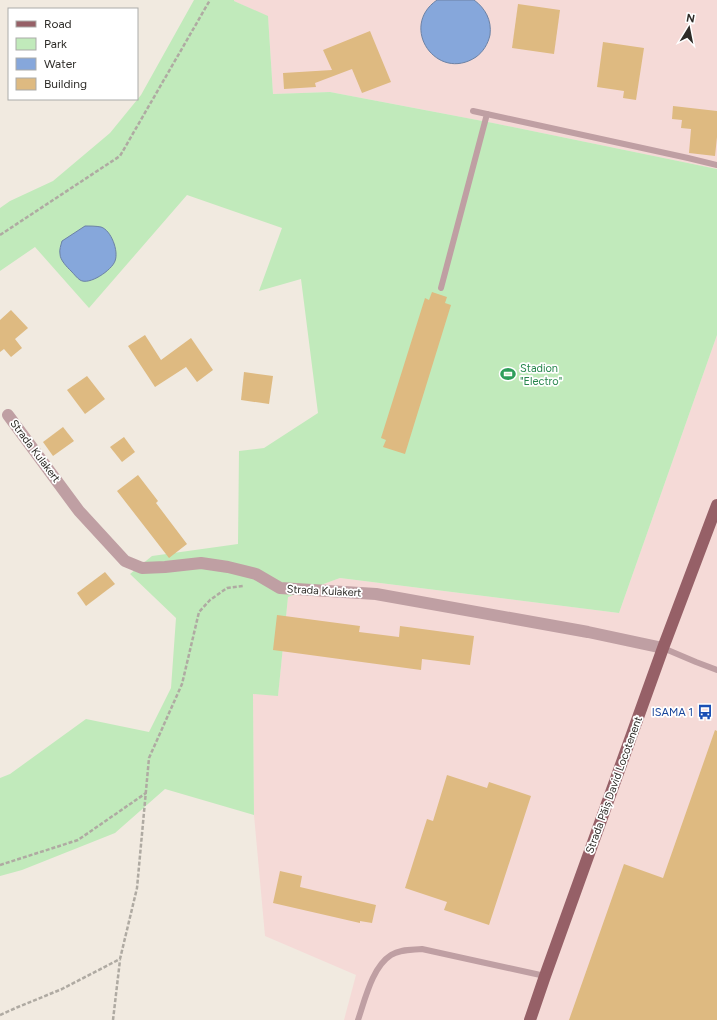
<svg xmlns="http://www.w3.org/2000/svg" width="717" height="1020" font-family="Figtree,sans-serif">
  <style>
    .industrial { fill: #f5dad7 }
    .green { fill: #c1eabb }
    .water { fill: #86a7db; stroke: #6c82a5 }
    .building { fill: #deba81 }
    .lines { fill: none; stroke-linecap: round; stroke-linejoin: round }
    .path { stroke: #afaaa2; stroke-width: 2.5; stroke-dasharray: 4 2; stroke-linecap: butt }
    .lane { stroke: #bf9fa3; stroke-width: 6 }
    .street { stroke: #bf9fa3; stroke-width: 12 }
    .primary { stroke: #966067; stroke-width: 12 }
    .labels { text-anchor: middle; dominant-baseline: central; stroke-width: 3.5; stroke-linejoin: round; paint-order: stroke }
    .leisure-label { font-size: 11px; fill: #27864d; stroke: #fff; text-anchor: start }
    .street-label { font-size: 11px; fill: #2e2c28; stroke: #fff }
    .transit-label { font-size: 11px; fill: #164399; stroke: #fff; text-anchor: end }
  </style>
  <rect width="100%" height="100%" fill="#f1eae0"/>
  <g class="industrial">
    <polygon points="234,0 717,0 717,169 493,123 330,92 273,94 268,17 234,1"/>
    <polygon points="717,335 717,1020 344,1020 356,975 265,936 254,815 253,694 278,695 288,597 340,578 619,613"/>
  </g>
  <polygon class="green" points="194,0 234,0 234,1 268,16 273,94 330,92 493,123 717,169 717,335 619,613 340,578 288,597 278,696 253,694 254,815 165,789 115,833 22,870 0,876 0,778 10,774 86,719 149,732 171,688 176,618 130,574 152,556 238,544 239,451 264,448 318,413 301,279 259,291 282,228 187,195 89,308 35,247 0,271 0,208 10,201 53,181 110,133 141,95"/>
  <g class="water">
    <path d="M437 0H474C485 8 492 20 490 35 488 44 483 52 476 57 437 83 398 27 437 0Z"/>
    <path d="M85 226C90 226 96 226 101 227 111 230 119 251 115 261 112 270 89 286 80 280 77 278 74 274 71 271 67 267 60 260 60 254 59 250 61 245 62 241Z"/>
  </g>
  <g class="building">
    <polygon points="518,4 560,10 554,54 512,48"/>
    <polygon points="370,31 391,82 362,93 352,69 315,83 316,87 284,89 283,73 332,70 323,50"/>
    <polygon points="603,42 644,48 636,100 623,98 624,91 597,87"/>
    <polygon points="673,106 717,111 717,137 715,156 689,153 691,129 681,128 682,120 672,119"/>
    <polygon points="432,292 447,297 445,303 451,305 405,454 383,447 386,440 381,438 425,298 429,300"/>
    <polygon points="11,310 28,328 15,339 22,348 11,357 4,349 0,352 0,320"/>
    <polygon points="145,335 161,360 191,338 213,370 197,382 186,367 155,387 128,346"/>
    <polygon points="244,372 273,376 269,404 241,400"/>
    <polygon points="87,376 105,399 85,414 67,390"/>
    <polygon points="63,427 74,441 53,456 43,442"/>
    <polygon points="124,437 135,452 122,462 110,447"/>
    <polygon points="138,475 158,501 156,503 187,544 169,558 117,491"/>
    <polygon points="105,572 115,584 86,606 77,593"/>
    <polygon points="277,615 360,626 359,632 399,637 400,626 474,636 470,665 422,659 421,670 273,650"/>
    <polygon points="715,730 717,731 717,1020 569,1020 624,864 663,878"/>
    <polygon points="447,775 487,788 489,782 531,796 489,925 444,910 447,902 405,888 427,819 433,821"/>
    <polygon points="280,871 302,876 300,887 376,905 372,923 360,921 360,923 273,903"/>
  </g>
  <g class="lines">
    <g class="path">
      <polyline points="0,235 120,156 210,0"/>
      <polyline points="0,865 78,840 146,793"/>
      <polyline points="0,1015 18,1007 62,989 120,959 137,888 149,758 182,684 199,612 210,600 227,588 243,586"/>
      <polyline points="113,1020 120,960"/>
    </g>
    <g class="lane">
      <polyline points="473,111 688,158 717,165"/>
      <polyline points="441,288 487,114"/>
      <polyline points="663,648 696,662 717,670"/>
      <path d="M358 1020C365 1000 372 967 391 955 400 949 412 950 422 949L545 976"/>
    </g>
    <polyline class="street" points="8,415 79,511 125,561 142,568 165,567 201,563 228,567 256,574 280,588 376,594 588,632 663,648"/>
    <polyline class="primary" points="530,1020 545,976 663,648 717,505"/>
  </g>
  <defs>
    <g id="stadium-bare" transform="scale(1.2)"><path d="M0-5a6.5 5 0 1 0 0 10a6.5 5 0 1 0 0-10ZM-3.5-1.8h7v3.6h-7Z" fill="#2e9e5b" stroke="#fff" stroke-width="2.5" paint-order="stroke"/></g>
    <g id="bus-bare" transform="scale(1.2)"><path d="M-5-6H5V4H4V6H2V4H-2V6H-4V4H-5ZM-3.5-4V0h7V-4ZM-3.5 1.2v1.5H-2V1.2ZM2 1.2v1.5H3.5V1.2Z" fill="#1a4fb4" stroke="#fff" stroke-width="2.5" paint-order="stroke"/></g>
  </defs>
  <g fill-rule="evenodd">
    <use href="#stadium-bare" x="508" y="374"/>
    <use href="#bus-bare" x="705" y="712"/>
  </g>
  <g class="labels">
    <g class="leisure-label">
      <text x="520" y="368">Stadion<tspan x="520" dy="13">"Electro"</tspan></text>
    </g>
    <g class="street-label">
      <text transform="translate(35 451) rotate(53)">Strada Kulakert</text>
      <text transform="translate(324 591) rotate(3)">Strada Kulakert</text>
      <text transform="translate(614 785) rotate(-70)">Strada Păiș David Locotenent</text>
    </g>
    <g class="transit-label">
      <text x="693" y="712">ISAMA 1</text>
    </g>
  </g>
  <rect x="8" y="8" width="130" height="92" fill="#ffffff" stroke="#ababa9"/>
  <rect x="16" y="21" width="20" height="6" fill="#966067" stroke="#ababa9"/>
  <text x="44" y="28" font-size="12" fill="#2e2c28">Road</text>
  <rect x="16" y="38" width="20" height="12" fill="#c1eabb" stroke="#ababa9"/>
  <text x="44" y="48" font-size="12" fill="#2e2c28">Park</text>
  <rect x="16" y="58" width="20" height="12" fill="#86a7db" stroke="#ababa9"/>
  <text x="44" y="68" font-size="12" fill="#2e2c28">Water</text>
  <rect x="16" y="78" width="20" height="12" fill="#deba81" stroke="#ababa9"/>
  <text x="44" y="88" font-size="12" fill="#2e2c28">Building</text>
  <g transform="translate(689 28) rotate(10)" stroke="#ffffff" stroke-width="3" paint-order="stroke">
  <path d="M0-3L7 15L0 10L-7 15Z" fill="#2e2c28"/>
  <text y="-6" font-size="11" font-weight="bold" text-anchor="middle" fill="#2e2c28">N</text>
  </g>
</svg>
